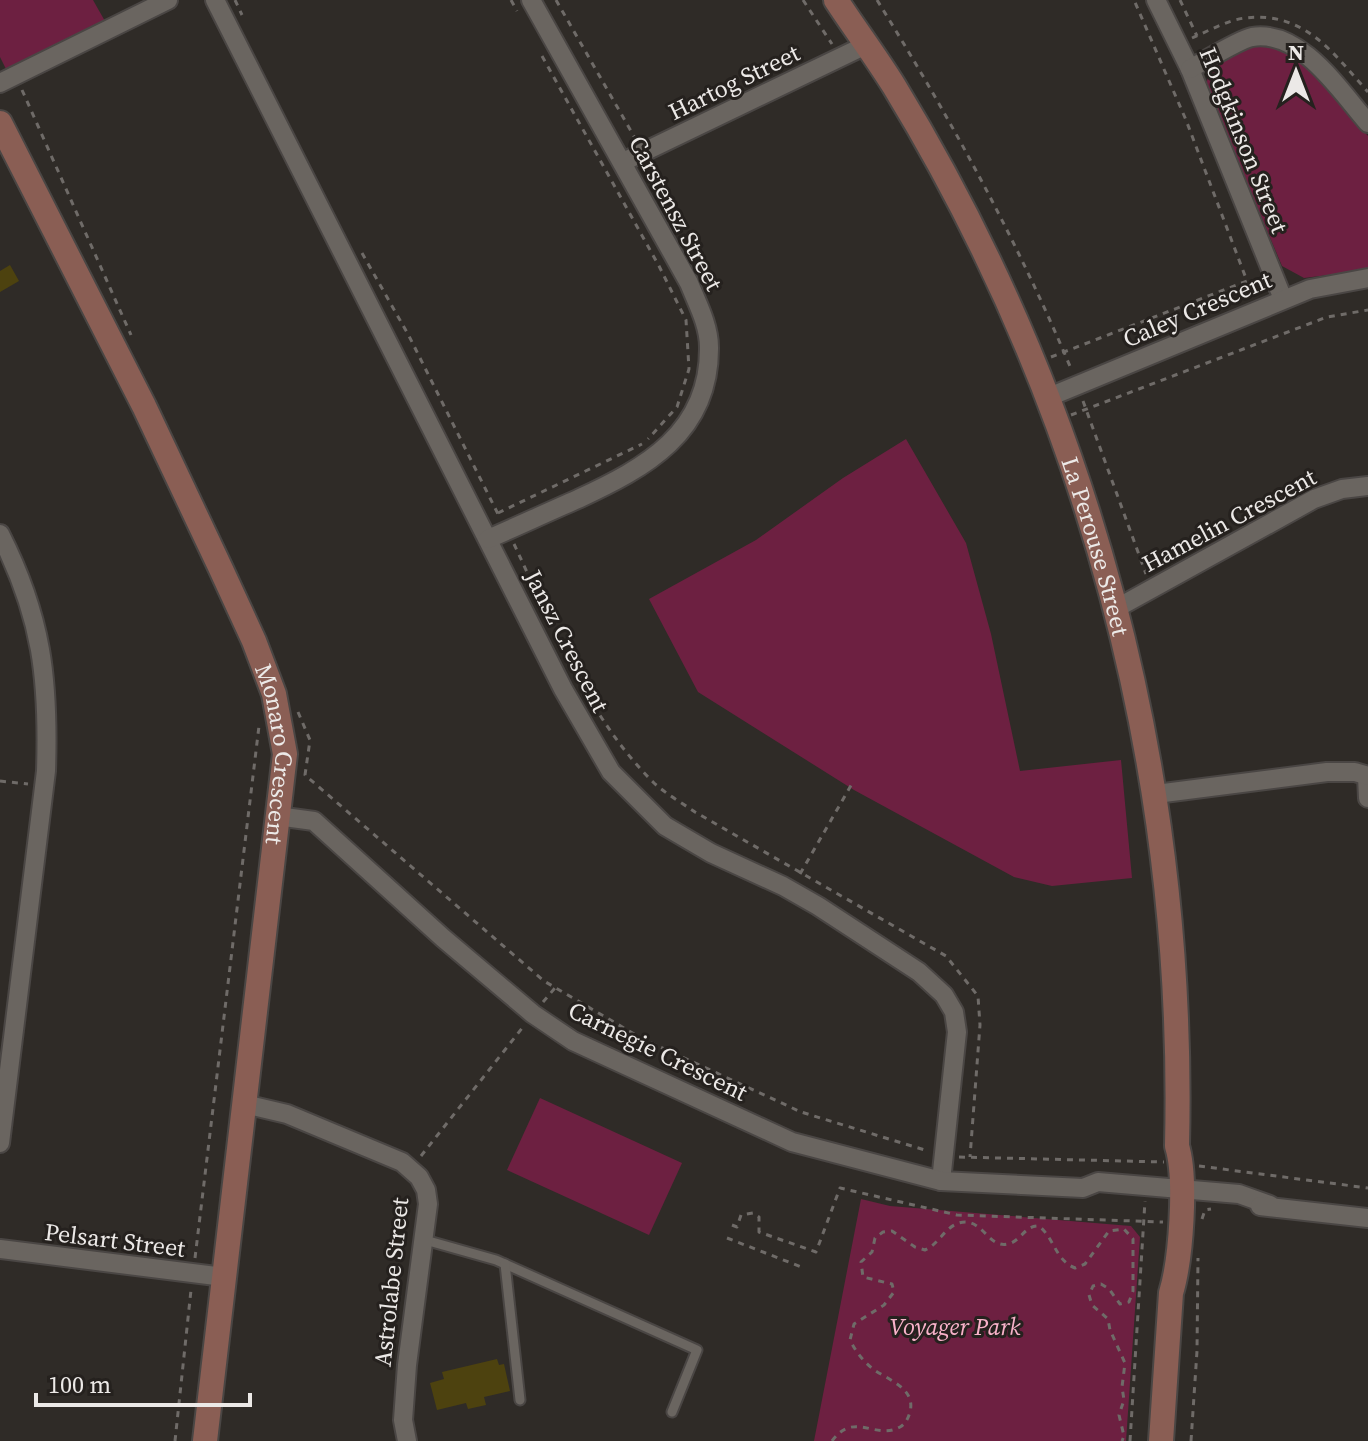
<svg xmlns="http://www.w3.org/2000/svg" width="1368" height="1441" font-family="'Source Serif 4',serif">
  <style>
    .green { fill: #6d2041 }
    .building { fill: #4d420f }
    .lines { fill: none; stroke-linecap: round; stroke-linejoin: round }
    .lane-casing { stroke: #4a4644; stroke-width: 13 }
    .street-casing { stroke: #4a4644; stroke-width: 22 }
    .secondary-casing { stroke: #4a4644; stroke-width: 28 }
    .path { stroke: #6f6b68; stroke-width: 3; stroke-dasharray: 6 6; stroke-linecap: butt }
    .lane { stroke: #6a6560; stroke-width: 9 }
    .street { stroke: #6a6560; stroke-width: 18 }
    .secondary { stroke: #8a5e54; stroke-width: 24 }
    .labels { text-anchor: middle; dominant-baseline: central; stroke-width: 6; stroke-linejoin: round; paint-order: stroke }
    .street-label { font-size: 24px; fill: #ece9e7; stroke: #25211e }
    .park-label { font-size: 24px; font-style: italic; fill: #f9b2ca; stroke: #25211e }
  </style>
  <rect width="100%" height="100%" fill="#2f2b27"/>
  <g class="green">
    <polygon points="0,0 93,0 106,23 6,69 0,57"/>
    <polygon points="1274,46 1297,55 1368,136 1368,270 1304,278 1282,266 1206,85 1211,65 1251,47"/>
    <polygon points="906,439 966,543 991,634 1020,771 1121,760 1132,878 1052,886 1014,877 854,790 698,692 649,599 756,540 843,478"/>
    <polygon points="540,1098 682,1163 649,1235 507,1170"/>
    <polygon points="861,1199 890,1206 1131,1226 1140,1237 1126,1441 814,1441"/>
  </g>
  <g class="building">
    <polygon points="10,265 19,281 0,292 0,271"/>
    <polygon points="497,1359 499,1365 504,1364 510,1391 484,1397 486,1405 468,1409 466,1403 437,1410 430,1383 444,1379 442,1372"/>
  </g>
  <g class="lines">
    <g class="lane-casing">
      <g id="lane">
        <polyline points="425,1240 496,1260 697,1350 672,1412"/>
        <polyline points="505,1264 520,1400"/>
      </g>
    </g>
    <g class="street-casing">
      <g id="street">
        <polyline points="215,0 563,689 611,772 665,826 711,853 783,886 818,906 919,972 944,995 954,1012 957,1032 941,1181"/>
        <polyline points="1156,0 1190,69 1283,299"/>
        <path d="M1190 69C1205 61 1238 40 1252 37 1301 29 1340 91 1368 123"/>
        <polyline points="0,83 168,0"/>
        <polyline points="623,162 866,45"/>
        <polyline points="1049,397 1310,289 1368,278"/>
        <path d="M0 534C42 617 49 679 46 771L0 1143"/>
        <path d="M488 539C518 526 548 512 578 499 645 468 710 433 709 347 709 325 697 303 689 283L531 0"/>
        <polyline points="1117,608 1314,499 1342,489 1368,486"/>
        <polyline points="1367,776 1368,798"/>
        <polyline points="1156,794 1327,772 1355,772 1368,776"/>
        <polyline points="277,816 314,821 443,938 533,1014 573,1041 792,1142 941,1181 1083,1188 1098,1182 1239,1194 1270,1205"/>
        <polyline points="244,1104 287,1114 402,1162 419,1177 426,1190 428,1204 407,1365 403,1420 407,1441"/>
        <polyline points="1260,1206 1368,1218"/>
        <polyline points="0,1249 224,1277"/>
      </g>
    </g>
    <g class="secondary-casing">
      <g id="secondary">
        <path id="s1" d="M836 0C855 29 876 57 894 86 1089 406 1186 773 1177 1146 1187 1179 1181 1260 1171 1293L1161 1441"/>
        <path id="s2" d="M0 123 144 406 220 567 254 641 274 694 285 754 205 1441"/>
      </g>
    </g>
    <g class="path">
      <polyline points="235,0 242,15"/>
      <polyline points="511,0 517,11"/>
      <polyline points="556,0 635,138"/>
      <polyline points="803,0 832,44"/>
      <path d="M877 0C952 121 1017 240 1072 371"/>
      <polyline points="1180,0 1197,36"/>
      <path d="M1192 38C1208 31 1228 20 1245 18 1305 11 1333 53 1368 92"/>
      <polyline points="542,56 659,266 686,320 689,369 677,407 648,439"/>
      <polyline points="22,90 131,335"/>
      <polyline points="362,253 409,336 499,516"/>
      <polyline points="1051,357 1247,281 1186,120 1134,0"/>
      <polyline points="1083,401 1146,574"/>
      <polyline points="1071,415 1327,317 1368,310"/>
      <polyline points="498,513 642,444"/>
      <path d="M514 544C553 627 588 718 654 783 666 794 682 803 695 812L946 956 978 996 980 1025 970 1157"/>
      <polyline points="298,712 310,740 305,775 544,981 641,1038 801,1112 928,1151"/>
      <polyline points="0,781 28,784"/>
      <polyline points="800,874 853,782"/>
      <polyline points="543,1002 555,988"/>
      <polyline points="421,1156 523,1027"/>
      <polyline points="959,1157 1164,1162"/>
      <polyline points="1199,1166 1368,1188"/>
      <polyline points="1202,1219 1205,1210 1211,1209"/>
      <polyline points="732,1225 737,1227 741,1215 753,1213 759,1217 759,1232 816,1252 840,1188 957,1215 1163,1222"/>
      <polyline points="727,1238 804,1268"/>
      <polyline points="195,1258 259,726"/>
      <polyline points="175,1441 191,1290"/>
      <path d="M832 1441C855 1410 875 1441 900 1427 905 1424 908 1419 910 1412 916 1388 888 1380 873 1369 863 1361 856 1352 850 1340L854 1324 884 1305 894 1292 892 1284 863 1277 861 1262 872 1252 875 1238 883 1232 892 1231 915 1247 925 1250C939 1244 945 1227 959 1223 982 1216 988 1249 1008 1244 1021 1241 1025 1225 1039 1226 1055 1239 1055 1260 1075 1268L1085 1264 1109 1231 1124 1229 1133 1239V1291L1129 1302 1120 1304 1109 1289 1101 1284 1093 1286 1089 1295 1092 1305 1108 1319 1110 1330 1125 1363 1122 1387 1124 1400 1119 1415 1124 1436 1122 1441"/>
      <polyline points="1130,1441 1145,1201"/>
      <polyline points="1191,1441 1197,1351 1198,1258"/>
    </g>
    <use href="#lane" class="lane"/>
    <use href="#street" class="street"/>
    <use href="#secondary" class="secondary"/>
  </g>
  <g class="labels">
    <g class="street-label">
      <text transform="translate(734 82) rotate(-26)">Hartog Street</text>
      <text transform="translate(1244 140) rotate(68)">Hodgkinson Street</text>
      <text transform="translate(676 213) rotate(62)">Carstensz Street</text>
      <text transform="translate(1197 309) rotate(-23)">Caley Crescent</text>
      <text transform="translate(1229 520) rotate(-28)">Hamelin Crescent</text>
      <text stroke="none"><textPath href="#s1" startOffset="608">La Perouse Street</textPath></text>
      <text transform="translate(567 641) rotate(63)">Jansz Crescent</text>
      <text stroke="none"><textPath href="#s2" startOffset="694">Monaro Crescent</textPath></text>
      <text transform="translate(658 1051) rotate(26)">Carnegie Crescent</text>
      <text transform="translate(115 1240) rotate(7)">Pelsart Street</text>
      <text transform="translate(391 1282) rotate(-84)">Astrolabe Street</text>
    </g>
    <g class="park-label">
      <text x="955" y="1326">Voyager Park</text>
    </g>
  </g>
  <g transform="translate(1296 72)" stroke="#25211e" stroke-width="6" paint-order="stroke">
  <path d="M0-6L14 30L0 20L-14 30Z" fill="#ece9e7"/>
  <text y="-12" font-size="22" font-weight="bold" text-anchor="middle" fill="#ece9e7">N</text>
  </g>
  <path d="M36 1393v12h214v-12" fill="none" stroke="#ece9e7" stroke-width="4"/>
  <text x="48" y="1393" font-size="24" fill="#ece9e7" stroke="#25211e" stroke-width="6" paint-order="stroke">100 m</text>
</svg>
